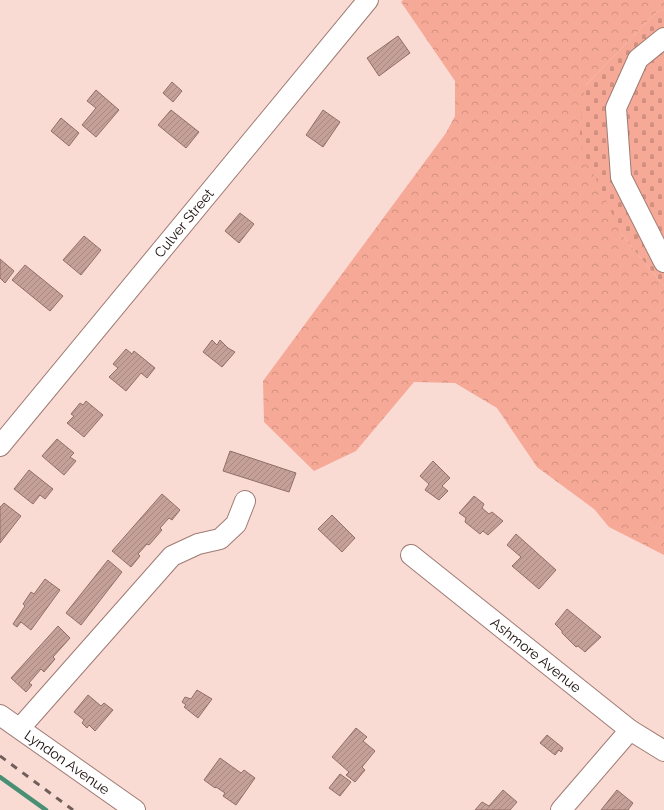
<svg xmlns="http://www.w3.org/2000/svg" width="664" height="810" font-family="Raleway,sans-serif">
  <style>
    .forest { fill: url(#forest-crowns) }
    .cemetery { fill: url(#cemetery-stones) }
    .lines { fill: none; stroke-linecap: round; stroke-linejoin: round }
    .stream { stroke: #488f74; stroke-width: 4.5 }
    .building { fill: url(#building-hatch); stroke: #916f67 }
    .minor-casing { stroke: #9e7b73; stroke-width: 22 }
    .minor { stroke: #fff; stroke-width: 20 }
    .rail { stroke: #715e59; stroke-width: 3; stroke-dasharray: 7 7; stroke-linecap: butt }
    .labels { text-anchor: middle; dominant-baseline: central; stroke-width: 4; stroke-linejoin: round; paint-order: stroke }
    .street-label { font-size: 14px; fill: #170b08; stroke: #fff }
  </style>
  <defs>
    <pattern id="forest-crowns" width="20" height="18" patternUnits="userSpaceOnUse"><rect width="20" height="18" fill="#f6a997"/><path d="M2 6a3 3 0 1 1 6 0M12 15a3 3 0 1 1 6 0" fill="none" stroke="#d29081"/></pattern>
    <pattern id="cemetery-stones" width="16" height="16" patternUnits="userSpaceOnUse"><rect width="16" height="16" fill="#f6a997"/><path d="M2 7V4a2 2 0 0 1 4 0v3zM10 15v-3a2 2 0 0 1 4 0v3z" fill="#d29081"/></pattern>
    <pattern id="building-hatch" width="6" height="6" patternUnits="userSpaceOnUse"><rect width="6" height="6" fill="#c5a098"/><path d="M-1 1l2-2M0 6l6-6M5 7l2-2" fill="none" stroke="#a88882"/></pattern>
  </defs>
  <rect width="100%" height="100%" fill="#fadbd4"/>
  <polygon class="forest" points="403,0 664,0 664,9 657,12 585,86 622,235 664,286 664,555 609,527 594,509 537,467 497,408 455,383 414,382 356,451 314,471 264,422 263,381 446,133 455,116 455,81 401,2"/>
  <polygon class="cemetery" points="664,9 664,286 622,235 579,142 585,86 657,12"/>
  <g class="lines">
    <polyline class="stream" points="0,777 46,810"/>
  </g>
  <g class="building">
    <polygon points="398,36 410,53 379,76 367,58"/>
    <polygon points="172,82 182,91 173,102 163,93"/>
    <polygon points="96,90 119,110 96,137 82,125 96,108 87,101"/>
    <polygon points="171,110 199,132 186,148 158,125"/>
    <polygon points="323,110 340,122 323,147 306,135"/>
    <polygon points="61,118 79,133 69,146 51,131"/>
    <polygon points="240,213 254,224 239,243 225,231"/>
    <polygon points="84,236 101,250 81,275 63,260"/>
    <polygon points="0,259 14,271 5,283 0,278"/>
    <polygon points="25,265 63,296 50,311 12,280"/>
    <polygon points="212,340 217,345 220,340 228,348 235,352 222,367 203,352"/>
    <polygon points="126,349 132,354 134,351 155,368 147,378 141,373 126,391 109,377 118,368 113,364"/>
    <polygon points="86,401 103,415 84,437 67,423 74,416 71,414 80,403 83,405"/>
    <polygon points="57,439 74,453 70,457 76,461 64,475 42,456"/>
    <polygon points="230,451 296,473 289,492 223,471"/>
    <polygon points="433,461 450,478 442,486 448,491 439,500 425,490 429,484 420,476"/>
    <polygon points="29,470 53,489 45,499 40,495 33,504 14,489"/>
    <polygon points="162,494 180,510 172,520 169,518 160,528 162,530 149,545 147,544 138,554 140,556 131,567 112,551"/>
    <polygon points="474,496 484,504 482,508 489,514 492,512 503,521 488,535 483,531 480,534 465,522 466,518 459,513"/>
    <polygon points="4,503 21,516 0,543 0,507"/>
    <polygon points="332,515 355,538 342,552 318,529"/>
    <polygon points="516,534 556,570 539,589 512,566 521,557 507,545"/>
    <polygon points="108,560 122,572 81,625 66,613"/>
    <polygon points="45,579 60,590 31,630 21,622 17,627 13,624 25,606 23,604 31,592 34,594"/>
    <polygon points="567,609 601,637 585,652 578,646 576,647 562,633 562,631 555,624"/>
    <polygon points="58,626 70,638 53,657 55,659 44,672 41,669 29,683 32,685 26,692 11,678"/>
    <polygon points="197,690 212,699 198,718 184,707 186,705 182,702 185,697 191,699"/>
    <polygon points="88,695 101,706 104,703 113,710 95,731 89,725 87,728 82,723 84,720 74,712"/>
    <polygon points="356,728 367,737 363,741 375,751 362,767 365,770 355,782 346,775 349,772 332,757"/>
    <polygon points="547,735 563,748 561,752 559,750 555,755 540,743"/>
    <polygon points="220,758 241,773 244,770 255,778 236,805 223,796 225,793 216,787 215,788 204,780"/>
    <polygon points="340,774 351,782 340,796 329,788"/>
    <polygon points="503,790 517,802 510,810 475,810 482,802 489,806"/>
    <polygon points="617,790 633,803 628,810 601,810"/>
  </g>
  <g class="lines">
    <g class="minor-casing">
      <g id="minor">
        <polyline points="664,38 638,59 616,108 621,177 664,262"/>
        <path id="s1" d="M0 446 368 0"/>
        <path id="s2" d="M411 555 630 730 664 751"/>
        <path id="s3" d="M0 715 135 810"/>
        <polyline points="20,728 172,556 198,544 220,539 236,524 245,501"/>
        <polyline points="561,810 630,730"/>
      </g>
    </g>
    <use href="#minor" class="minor"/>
    <polyline class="rail" points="0,756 73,810"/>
  </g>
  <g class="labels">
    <g class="street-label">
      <text stroke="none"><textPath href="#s1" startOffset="289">Culver Street</textPath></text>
      <text stroke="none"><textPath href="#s2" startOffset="160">Ashmore Avenue</textPath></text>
      <text stroke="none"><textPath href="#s3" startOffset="82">Lyndon Avenue</textPath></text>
    </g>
  </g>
</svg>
